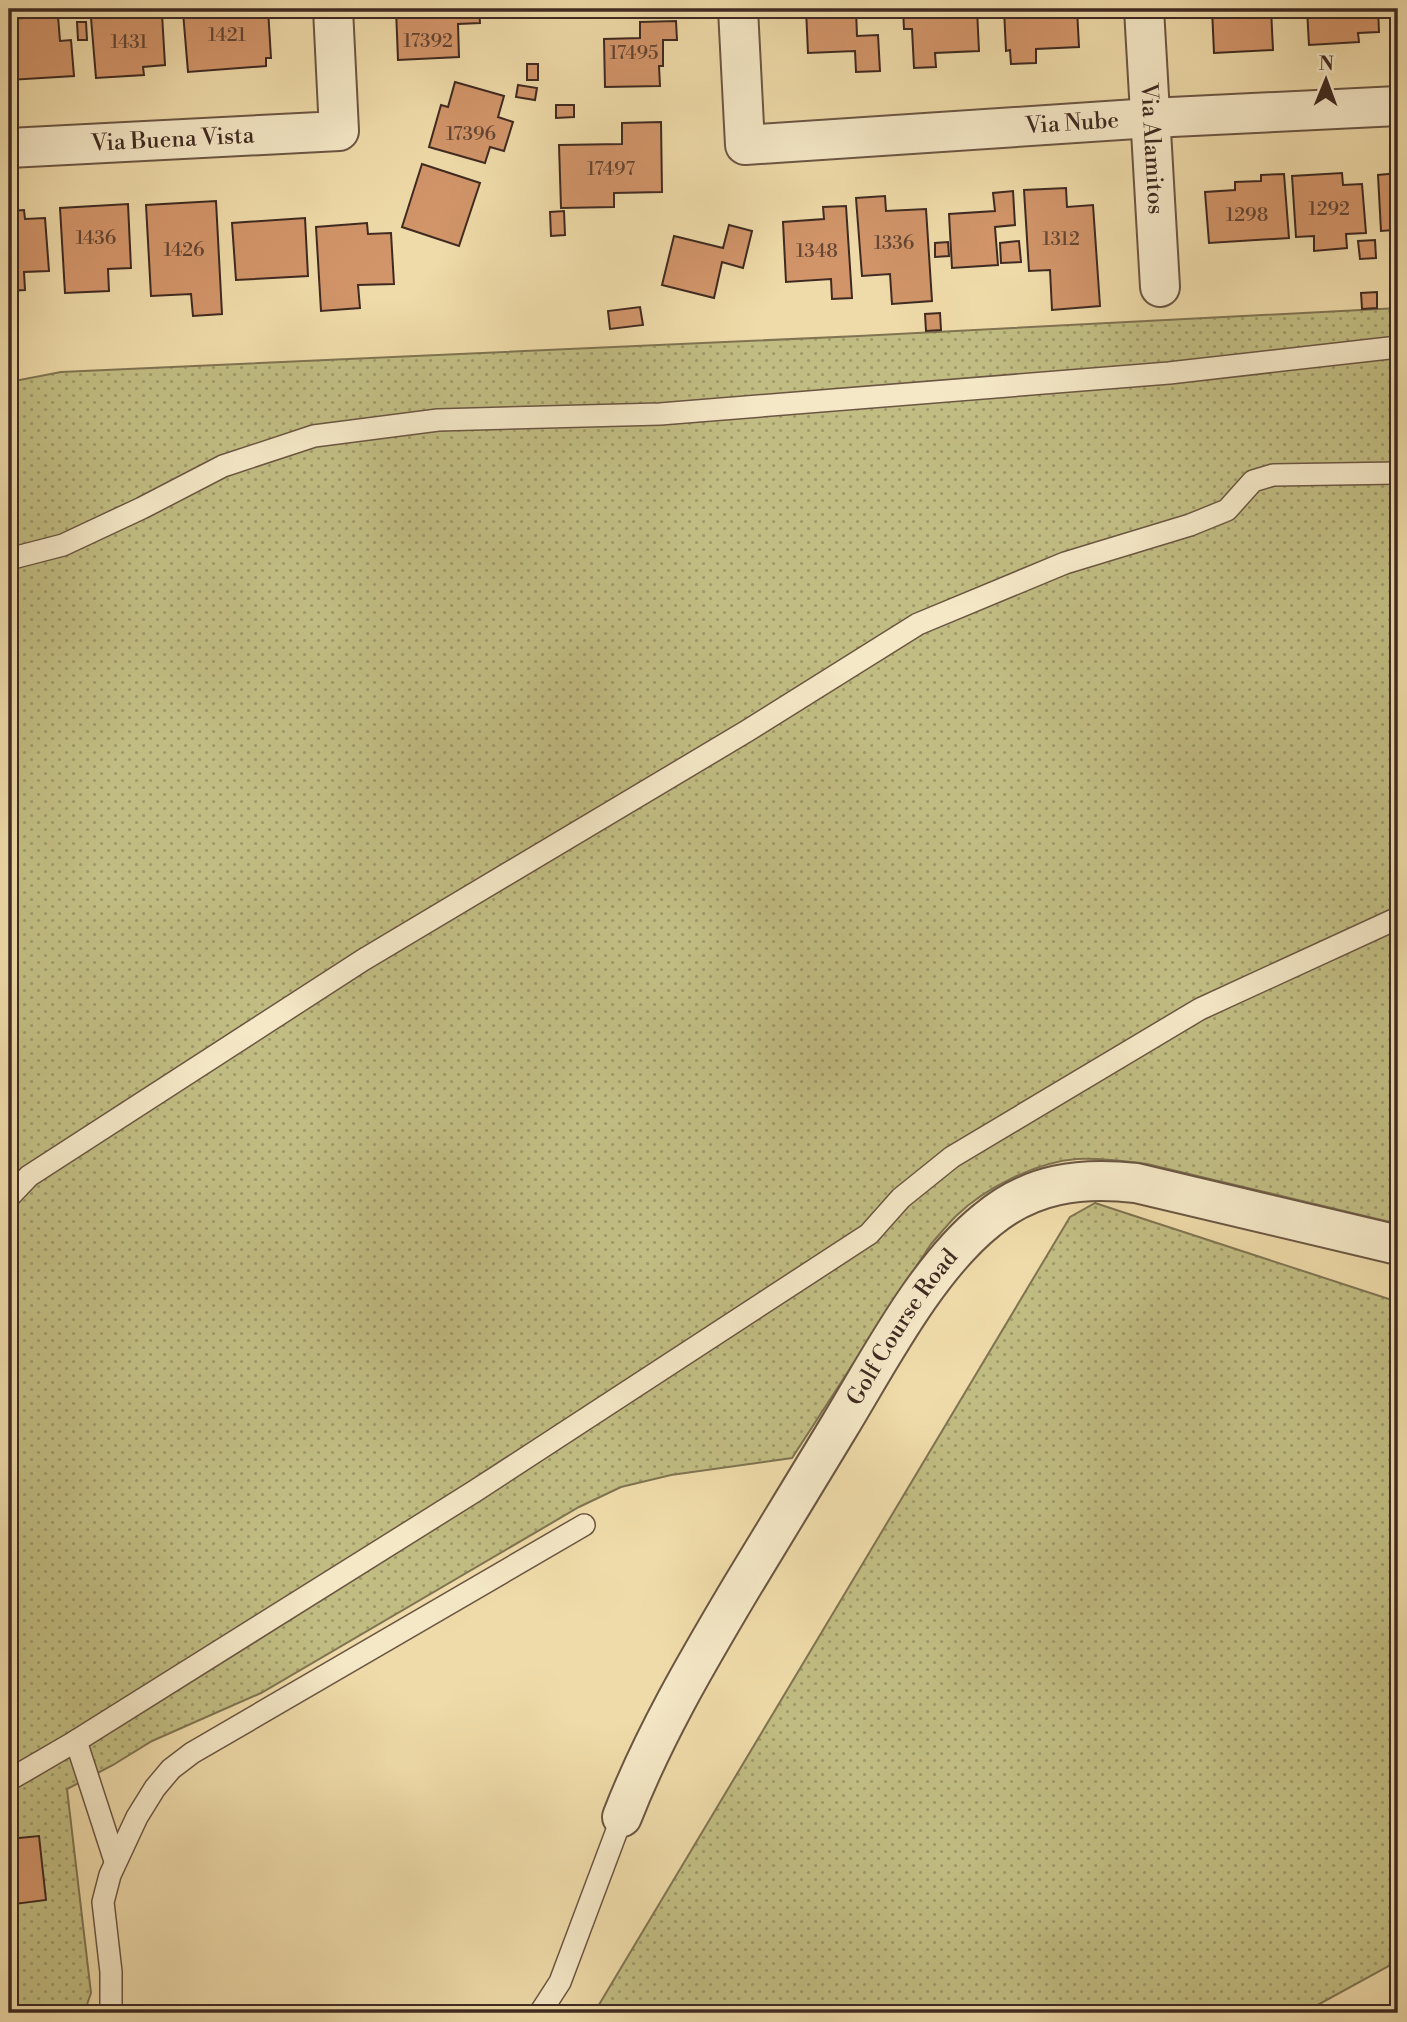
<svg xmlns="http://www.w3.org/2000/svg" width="1407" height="2022" font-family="'Libre Bodoni',serif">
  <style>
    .grass { fill: url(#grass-dots); stroke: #807452; stroke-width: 2 }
    .building { fill: #d2956a; stroke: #3f2a21; stroke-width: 2 }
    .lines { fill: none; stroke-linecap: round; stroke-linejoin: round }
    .lane-casing { stroke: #6b5643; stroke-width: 24 }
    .street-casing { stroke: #6b5643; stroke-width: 42 }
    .lane { stroke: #f5e8c7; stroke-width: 21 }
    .street { stroke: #f5e8c7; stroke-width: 38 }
    .labels { text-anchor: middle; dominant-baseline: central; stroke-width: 6; stroke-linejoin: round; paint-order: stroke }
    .number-label { font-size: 19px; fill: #644533 }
    .street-label { font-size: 23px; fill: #3f2a21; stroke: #f5e8c7 }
  </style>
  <defs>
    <pattern id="grass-dots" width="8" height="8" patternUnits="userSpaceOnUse" patternTransform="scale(1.75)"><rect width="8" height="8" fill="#c1bd82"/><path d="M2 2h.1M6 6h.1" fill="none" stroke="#9e9a6a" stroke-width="1.8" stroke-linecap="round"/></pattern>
  </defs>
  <rect width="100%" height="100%" fill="#efdba9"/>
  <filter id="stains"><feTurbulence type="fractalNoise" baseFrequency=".00286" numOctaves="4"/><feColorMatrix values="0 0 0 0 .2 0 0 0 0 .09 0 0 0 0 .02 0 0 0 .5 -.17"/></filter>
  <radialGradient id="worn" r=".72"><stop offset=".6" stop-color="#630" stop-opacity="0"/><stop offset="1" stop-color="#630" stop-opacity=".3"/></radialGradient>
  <g class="grass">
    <path d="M1398 308V1224L1147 1164C1124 1161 1100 1158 1077 1159 1036 1162 985 1188 956 1216 947 1225 939 1235 931 1244L792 1458 671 1475 621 1487 579 1507 261 1693 152 1741 113 1765 67 1789 91 1993 84 2013H9V382L61 372 859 336Z"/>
    <polygon points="1095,1203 1398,1302 1398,1961 1303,2013 594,2013 1070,1217"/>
  </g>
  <g class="building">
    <polygon points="22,9 67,9 68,16 58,16 60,41 71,40 74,76 9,80 9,19 23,18"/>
    <polygon points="236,9 268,9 271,58 266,58 266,66 188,72 183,12"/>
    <polygon points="396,9 479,9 480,23 458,24 459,57 398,60"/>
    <polygon points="806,9 856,9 857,36 878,35 880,71 856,72 855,51 808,53"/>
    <polygon points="903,9 977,9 979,51 935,53 936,67 914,68 912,29 904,29"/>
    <polygon points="1004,9 1077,9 1079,47 1036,49 1036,63 1011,64 1010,50 1006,51"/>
    <polygon points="1212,9 1271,9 1273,50 1214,53"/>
    <polygon points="1307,9 1378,9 1379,32 1358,33 1359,42 1309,45"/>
    <polygon points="162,14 165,65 143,67 144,75 96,78 91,18"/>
    <polygon points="676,21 677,40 663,40 663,66 659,66 660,86 605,87 604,39 640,38 640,22"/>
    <polygon points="77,22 86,22 87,40 78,40"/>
    <rect x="527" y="64" width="11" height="16"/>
    <polygon points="455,82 504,96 498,117 513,122 504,151 490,147 485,163 429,147 441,105 448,107"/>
    <polygon points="518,85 537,88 535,100 516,97"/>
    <polygon points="556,105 574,105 574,117 556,118"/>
    <polygon points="661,122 662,192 614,193 614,207 561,208 559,145 622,144 622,123"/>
    <polygon points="422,164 480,183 459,246 402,227"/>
    <polygon points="1342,173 1343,185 1362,184 1366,233 1346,234 1347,248 1314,251 1314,236 1296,237 1292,176"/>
    <polygon points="1398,173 1398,253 1395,253 1394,230 1381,231 1378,175"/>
    <polygon points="1284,174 1289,238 1209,243 1205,192 1235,190 1235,182 1261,181 1261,175"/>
    <polygon points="1066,188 1067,207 1093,205 1100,306 1052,310 1050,270 1029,271 1024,190"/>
    <polygon points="1013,191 1015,225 995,227 998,265 952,268 949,214 995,211 993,193"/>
    <polygon points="885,196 886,211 926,209 932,301 892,304 890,274 862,276 856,198"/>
    <polygon points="216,201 222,314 193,316 191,294 151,296 146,205"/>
    <polygon points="128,204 131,268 108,269 109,291 65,293 60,208"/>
    <polygon points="846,206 852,298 832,299 831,279 786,282 783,222 824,219 823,207"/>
    <polygon points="24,210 25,219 45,218 49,271 24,272 25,290 9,291 9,211"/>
    <polygon points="564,211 565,235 551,236 550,212"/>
    <polygon points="305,218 308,276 236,280 232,223"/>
    <polygon points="367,223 368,234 391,233 394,284 358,285 360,308 321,311 316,227"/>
    <polygon points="729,225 752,231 743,268 722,262 714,298 662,285 674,236 723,248"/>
    <polygon points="1375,240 1376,258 1360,259 1358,241"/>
    <polygon points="1019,241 1021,262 1001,263 1000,243"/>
    <polygon points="948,242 949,256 935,257 935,243"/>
    <polygon points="1377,292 1377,308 1362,309 1361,293"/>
    <polygon points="640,307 643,325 610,329 608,311"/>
    <polygon points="940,313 941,330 926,331 925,314"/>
    <polygon points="39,1836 46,1900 14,1904 15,1913 9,1913 9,1839"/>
  </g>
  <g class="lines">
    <g class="lane-casing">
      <g id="lane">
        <polyline points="9,559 63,545 142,508 223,466 314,436 438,420 660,414 1169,373 1398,347"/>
        <polyline points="9,1197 29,1176 363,960 747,731 918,624 1065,563 1190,525 1227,510 1253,481 1273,475 1398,473"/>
        <polyline points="76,1741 475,1491 869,1234 901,1198 952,1157 1200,1009 1398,918"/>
        <polyline points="9,1780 76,1741 115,1861"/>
        <polyline points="111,2013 111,1972 103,1902 110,1875 137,1817 155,1788 171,1769 192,1753 584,1525"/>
        <polyline points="540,2013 560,1982 622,1817"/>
      </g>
    </g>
    <g class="street-casing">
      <g id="street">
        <path id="s1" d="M738 9 745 145 1151 118 1398 106"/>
        <path id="s2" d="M1144 9 1160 287"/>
        <path id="s3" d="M9 148 339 131 333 9"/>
        <path id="s4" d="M622 1817C653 1737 697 1662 741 1588 774 1534 807 1479 840 1425 880 1359 927 1268 987 1220 1031 1183 1080 1177 1136 1183L1398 1245"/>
      </g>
    </g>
    <use href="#lane" class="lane"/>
    <use href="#street" class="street"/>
  </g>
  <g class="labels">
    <g class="number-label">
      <text x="227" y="35">1421</text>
      <text x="428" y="41">17392</text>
      <text x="129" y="42">1431</text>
      <text x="634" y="53">17495</text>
      <text x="471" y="134">17396</text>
      <text x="611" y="169">17497</text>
      <text x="1329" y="209">1292</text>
      <text x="1247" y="215">1298</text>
      <text x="96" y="238">1436</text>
      <text x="1061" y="239">1312</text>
      <text x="894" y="243">1336</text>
      <text x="184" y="250">1426</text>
      <text x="817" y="251">1348</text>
    </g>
    <g class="street-label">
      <text stroke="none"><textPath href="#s1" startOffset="464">Via Nube</textPath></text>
      <text stroke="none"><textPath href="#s3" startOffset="164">Via Buena Vista</textPath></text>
      <text stroke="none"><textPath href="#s2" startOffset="140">Via Alamitos</textPath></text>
      <text stroke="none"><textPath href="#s4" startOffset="565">Golf Course Road</textPath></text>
    </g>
  </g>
  <rect width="1407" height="2022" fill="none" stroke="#efdba9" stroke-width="35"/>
  <rect x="10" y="10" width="1386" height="2001" fill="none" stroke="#3f2a21" stroke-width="3.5"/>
  <rect x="18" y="18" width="1372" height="1987" fill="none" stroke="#3f2a21" stroke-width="2"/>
  <g transform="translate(1326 80) rotate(1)" stroke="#f5e8c7" stroke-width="5" paint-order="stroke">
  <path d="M0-5L12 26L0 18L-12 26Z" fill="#3f2a21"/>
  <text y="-10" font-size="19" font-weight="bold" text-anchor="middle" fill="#3f2a21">N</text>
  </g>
  <rect width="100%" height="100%" filter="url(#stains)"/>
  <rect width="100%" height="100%" fill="url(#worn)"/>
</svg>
